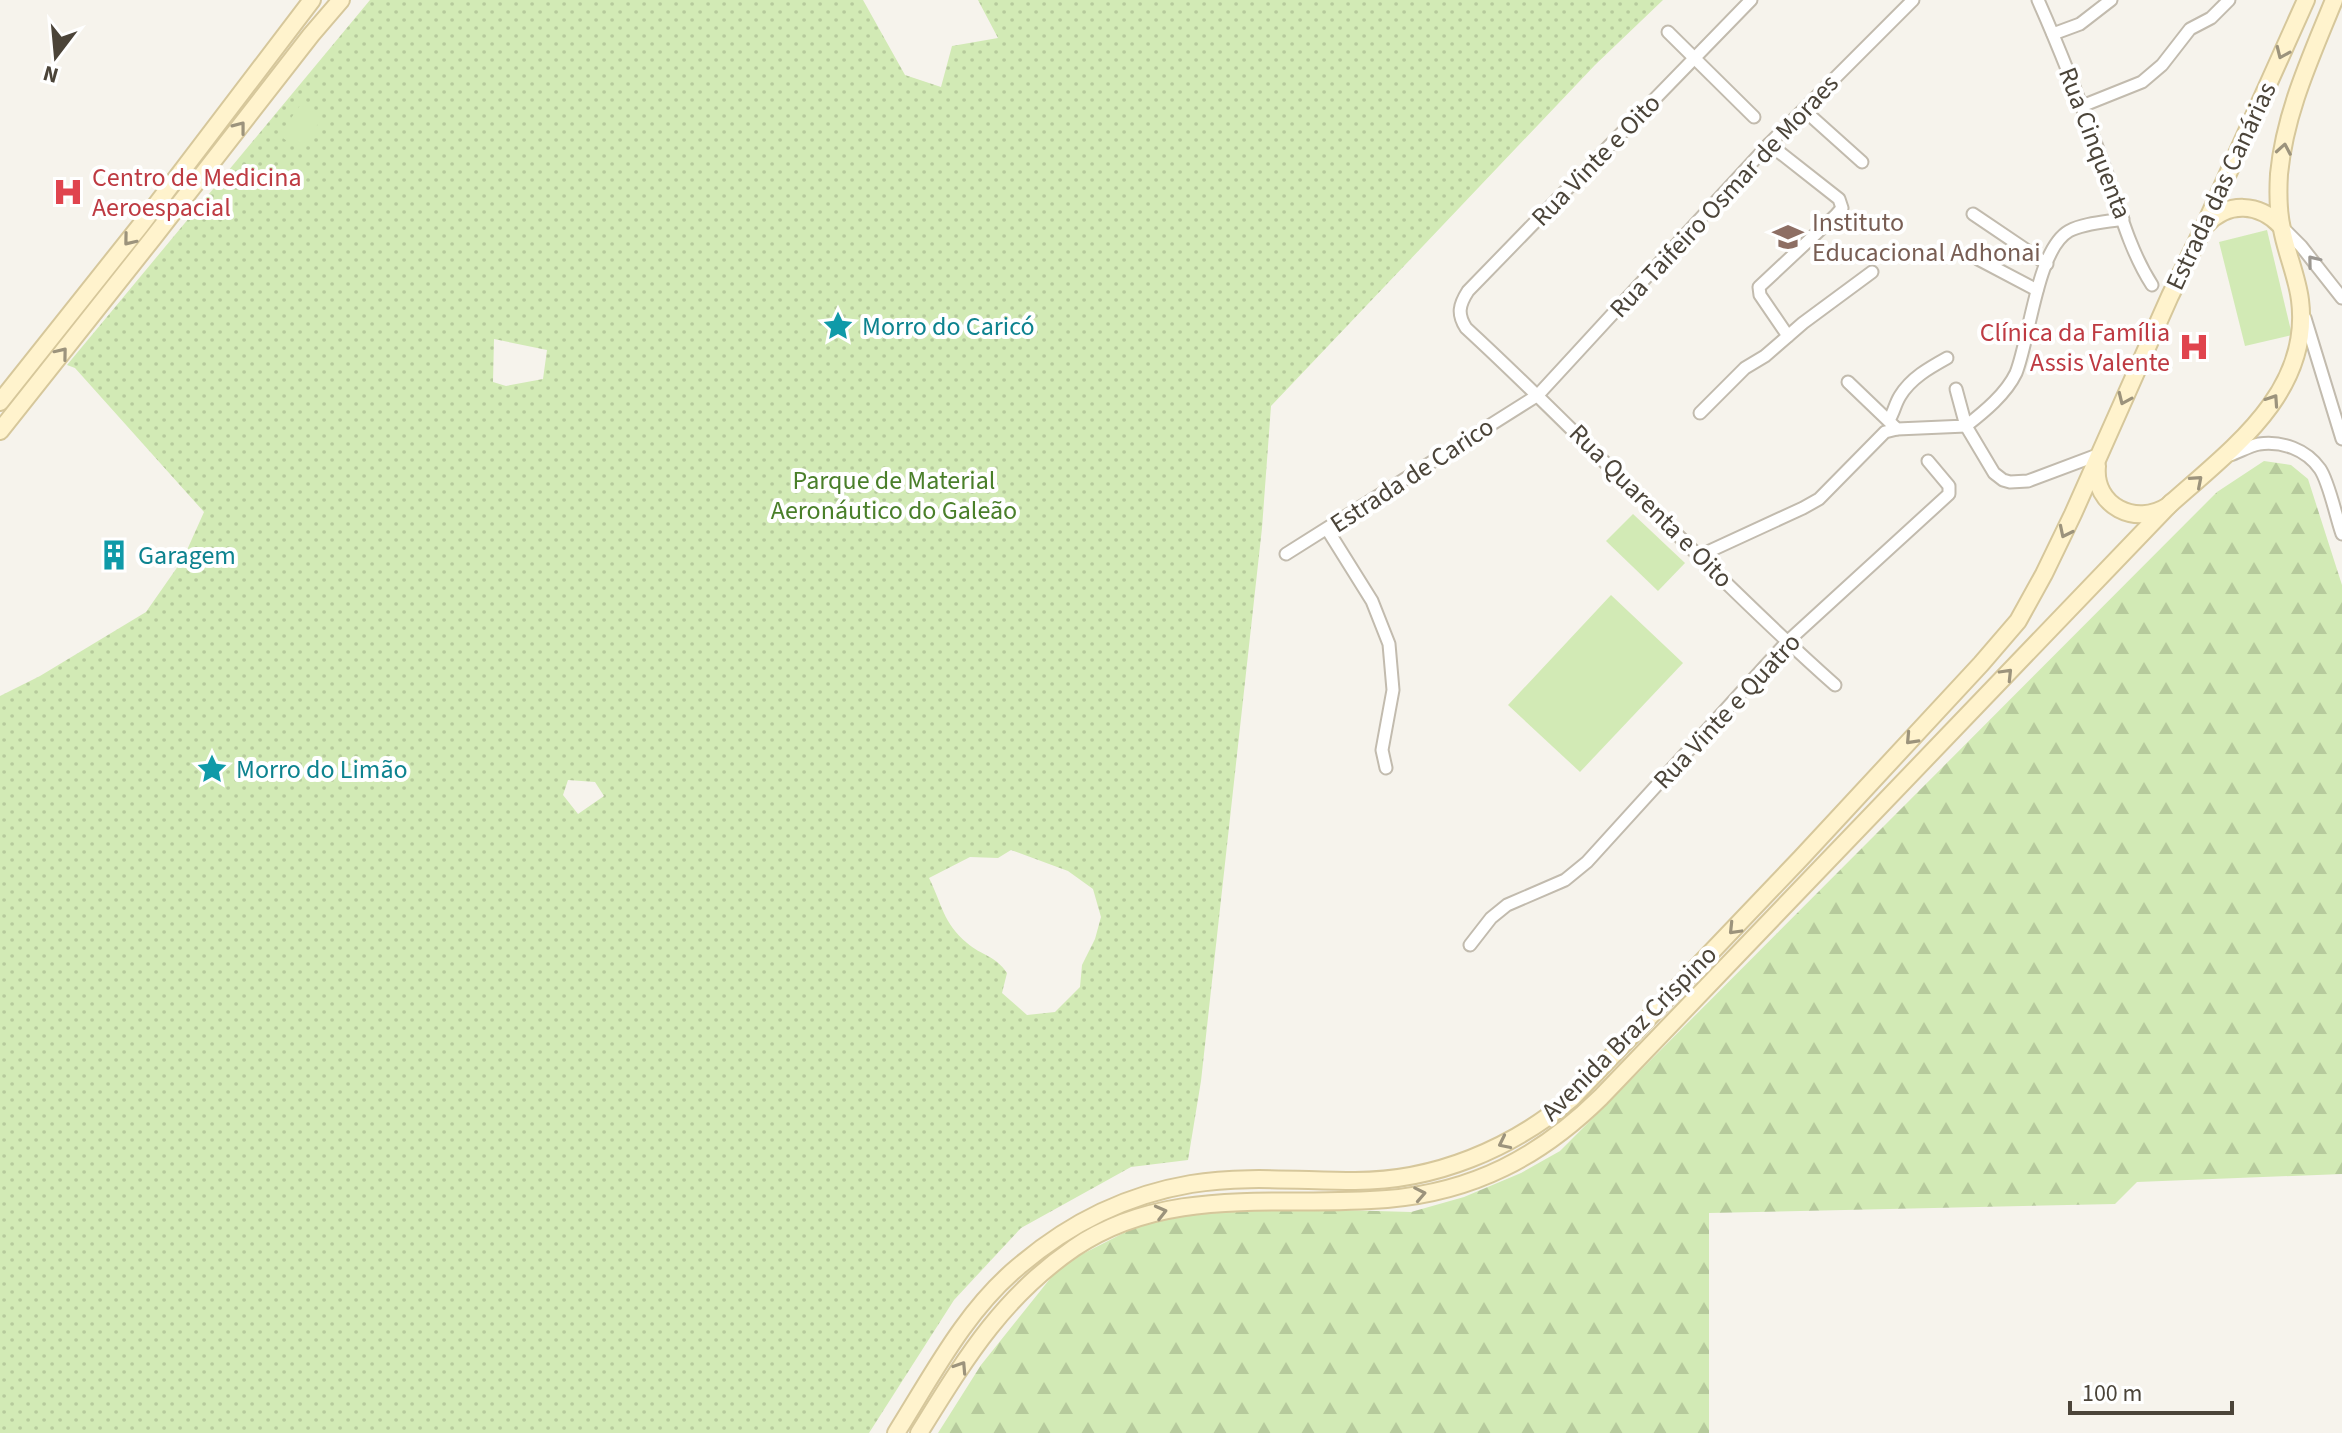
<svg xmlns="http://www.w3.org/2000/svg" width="2342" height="1433" font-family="'Source Sans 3',sans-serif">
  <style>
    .forest { fill: url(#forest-firs) }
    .park { fill: url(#park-dots); fill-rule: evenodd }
    .garden { fill: #d2eab5 }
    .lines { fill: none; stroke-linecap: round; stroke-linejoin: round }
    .street-casing { stroke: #c2bbae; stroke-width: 15 }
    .secondary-casing { stroke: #d6c79b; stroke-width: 20 }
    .street { stroke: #fff; stroke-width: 11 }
    .secondary { stroke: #fff3cd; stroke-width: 16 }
    .oneway { stroke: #9c937c }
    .oneway2 { stroke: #9c9892 }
    .labels { text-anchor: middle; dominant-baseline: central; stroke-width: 8; stroke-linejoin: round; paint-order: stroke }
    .street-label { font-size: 26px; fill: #4b4439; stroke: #fff }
    .health-label { font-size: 26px; fill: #be3a42; stroke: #fff; text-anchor: start }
    .education-label { font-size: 26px; fill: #785e54; stroke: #fff; text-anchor: start }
    .culture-label { font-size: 26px; fill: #0d838f; stroke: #fff; text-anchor: start }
    .park-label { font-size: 26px; fill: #4a7f2a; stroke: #fff }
  </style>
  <defs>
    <pattern id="forest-firs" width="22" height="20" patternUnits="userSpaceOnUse" patternTransform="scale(2)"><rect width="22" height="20" fill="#d2eab5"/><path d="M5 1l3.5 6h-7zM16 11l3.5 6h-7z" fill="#b6ca9c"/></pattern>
    <pattern id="park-dots" width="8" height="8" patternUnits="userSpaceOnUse" patternTransform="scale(2)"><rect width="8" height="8" fill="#d2eab5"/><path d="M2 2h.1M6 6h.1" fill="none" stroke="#b6ca9c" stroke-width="1.8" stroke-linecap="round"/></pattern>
  </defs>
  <rect width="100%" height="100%" fill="#f6f3ec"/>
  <polygon class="forest" points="2264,461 2291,465 2308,479 2342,585 2342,1174 2137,1182 2115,1204 1709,1213 1709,1433 938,1433 981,1365 1061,1265 1145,1222 1231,1207 1411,1212 1464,1197 1521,1173 1560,1151 2217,492"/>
  <path class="park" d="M370 0H863L905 75 941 87 952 46 998 38 978 0H1663L1595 65 1271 406 1262 528 1201 1081 1188 1160 1131 1167 1021 1228 954 1300 869 1433H0V696L40 676 146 612 183 559 204 512 75 368 67 365ZM494 339 547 350 543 379 506 386 493 382ZM568 780 595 782 604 796 578 814 563 795ZM1011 850 1068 871 1093 889 1101 917 1095 939 1082 965 1080 987 1055 1012 1027 1015 1002 993 1007 973C995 955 982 956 967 943 943 923 942 904 929 878L970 857 998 858Z"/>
  <g class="garden">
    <polygon points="301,104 322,119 299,150 279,135"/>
    <polygon points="2267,230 2292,335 2245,346 2219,242"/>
    <polygon points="1633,514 1685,563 1658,591 1606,541"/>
    <polygon points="1611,595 1683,663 1580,772 1508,705"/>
  </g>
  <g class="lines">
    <g class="street-casing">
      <g id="street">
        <path d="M1751 0 1468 291C1459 305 1457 314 1466 328 1592 444 1707 571 1835 685"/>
        <path d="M2038 0C2063 56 2085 114 2106 171 2119 209 2130 251 2152 285"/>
        <polyline points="1668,32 1754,117"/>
        <polyline points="2053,34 2080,24 2111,0"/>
        <polyline points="2082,106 2142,82 2162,65 2190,29 2211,18 2229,0"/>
        <polyline points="1804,110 1862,162"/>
        <polyline points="1769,144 1839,199 1842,208 1836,215 1759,287 1760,295 1788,336"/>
        <polyline points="1973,214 2047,264"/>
        <polyline points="2283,228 2301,246 2342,298"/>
        <polyline points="1978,259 2037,290"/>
        <polyline points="2305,318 2342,439"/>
        <polyline points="1848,382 1897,429 1966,426 1956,389"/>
        <polyline points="1700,413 1745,368 1765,356 1803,323 1872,272"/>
        <path d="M1889 420C1894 412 1895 404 1900 396 1911 378 1929 368 1947 358"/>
        <path d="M2100 454 2028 481 2010 482 2003 480 1994 473 1966 426C1984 412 2006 394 2016 373 2030 338 2037 249 2069 231 2084 223 2106 222 2123 219"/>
        <path d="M2230 455C2239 452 2249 446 2259 444 2282 441 2306 449 2320 469 2329 482 2336 517 2342 534"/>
        <polyline points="1327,529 1372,601 1389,644 1393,690 1382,750 1386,768"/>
        <polyline points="1286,554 1538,395 1769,144 1913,0"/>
        <polyline points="1701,555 1803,508 1819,499 1885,432 1897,429"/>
        <polyline points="1470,945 1491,918 1507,905 1565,880 1587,862 1787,642 1949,494 1949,486 1928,461"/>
      </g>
    </g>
    <g class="secondary-casing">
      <g id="secondary">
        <path d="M2206 225C2228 201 2259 203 2281 226"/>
        <polyline points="0,402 140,226 312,0"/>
        <polyline points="0,431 153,238 311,35 341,0"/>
        <path d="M2097 466C2093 506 2136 527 2168 506 2229 451 2312 393 2300 300 2297 276 2286 252 2282 229 2278 212 2278 191 2279 174 2285 112 2311 57 2334 0"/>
        <path d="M896 1433C932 1376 965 1311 1018 1267 1068 1224 1126 1195 1191 1184 1245 1175 1301 1181 1355 1181 1435 1181 1511 1149 1572 1098L1801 858 1981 664 2018 621 2044 574 2073 514 2170 296 2204 227 2306 0"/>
        <path d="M919 1433C964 1361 1001 1298 1074 1248 1168 1184 1281 1208 1387 1199 1473 1192 1540 1157 1601 1097L2172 502"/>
      </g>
    </g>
    <use href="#street" class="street"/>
    <use href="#secondary" class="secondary"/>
  </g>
  <defs><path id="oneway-chevron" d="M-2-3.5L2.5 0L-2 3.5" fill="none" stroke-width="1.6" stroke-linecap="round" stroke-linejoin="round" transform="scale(2)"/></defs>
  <g class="oneway">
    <use href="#oneway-chevron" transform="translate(2282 53) rotate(114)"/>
    <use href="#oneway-chevron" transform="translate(240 127) rotate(-52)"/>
    <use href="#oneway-chevron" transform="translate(2284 149) rotate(-80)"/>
    <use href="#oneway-chevron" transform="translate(129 240) rotate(129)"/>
    <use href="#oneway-chevron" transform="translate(62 353) rotate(-51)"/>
    <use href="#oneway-chevron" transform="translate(2124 399) rotate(114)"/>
    <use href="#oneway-chevron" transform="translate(2273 400) rotate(-56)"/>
    <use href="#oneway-chevron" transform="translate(2197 481) rotate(-41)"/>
    <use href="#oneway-chevron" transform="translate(2065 532) rotate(116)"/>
    <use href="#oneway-chevron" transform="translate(2007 674) rotate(-46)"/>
    <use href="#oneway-chevron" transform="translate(1911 739) rotate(133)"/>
    <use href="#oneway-chevron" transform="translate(1734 929) rotate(134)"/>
    <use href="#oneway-chevron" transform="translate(1504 1143) rotate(154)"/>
    <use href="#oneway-chevron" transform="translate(1420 1194) rotate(-11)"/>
    <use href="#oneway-chevron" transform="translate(1161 1212) rotate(-14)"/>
    <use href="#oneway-chevron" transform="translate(961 1367) rotate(-57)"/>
  </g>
  <use class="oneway2" href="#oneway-chevron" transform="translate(2313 261) rotate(-129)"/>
  <defs>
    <g id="hospital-bare" transform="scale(2.4)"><path d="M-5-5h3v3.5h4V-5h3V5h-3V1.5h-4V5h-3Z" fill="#e0444e" stroke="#fff" stroke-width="2.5" paint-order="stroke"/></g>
    <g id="school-bare" transform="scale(2.4)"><path d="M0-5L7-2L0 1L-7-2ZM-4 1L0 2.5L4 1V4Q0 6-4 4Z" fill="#8d6e63" stroke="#fff" stroke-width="2.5" paint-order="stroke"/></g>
    <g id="sight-bare" transform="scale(2.4)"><path d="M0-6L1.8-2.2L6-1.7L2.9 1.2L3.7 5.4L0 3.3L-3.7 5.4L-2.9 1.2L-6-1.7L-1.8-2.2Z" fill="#0f9aa8" stroke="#fff" stroke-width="2.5" paint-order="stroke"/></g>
    <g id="building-bare" transform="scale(2.4)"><path d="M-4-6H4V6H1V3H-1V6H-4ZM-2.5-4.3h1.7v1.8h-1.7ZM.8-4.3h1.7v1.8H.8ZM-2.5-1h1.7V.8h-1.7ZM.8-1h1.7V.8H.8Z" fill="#0f9aa8" stroke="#fff" stroke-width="2.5" paint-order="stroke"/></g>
  </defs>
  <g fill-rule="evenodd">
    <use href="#hospital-bare" x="68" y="192"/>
    <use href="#school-bare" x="1788" y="237"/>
    <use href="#sight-bare" x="838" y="326"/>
    <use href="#hospital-bare" x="2194" y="347"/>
    <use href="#building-bare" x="114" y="555"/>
    <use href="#sight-bare" x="212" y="769"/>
  </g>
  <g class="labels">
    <g class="street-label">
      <text transform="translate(2095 143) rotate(69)">Rua Cinquenta</text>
      <text transform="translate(1596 160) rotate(-46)">Rua Vinte e Oito</text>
      <text transform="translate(2221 186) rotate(-65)">Estrada das Canárias</text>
      <text transform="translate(1724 196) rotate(-47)">Rua Taifeiro Osmar de Moraes</text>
      <text transform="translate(1412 475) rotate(-33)">Estrada de Carico</text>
      <text transform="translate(1651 506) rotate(45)">Rua Quarenta e Oito</text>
      <text transform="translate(1727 711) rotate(-47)">Rua Vinte e Quatro</text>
      <text transform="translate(1629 1033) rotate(-45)">Avenida Braz Crispino</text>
    </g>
    <g class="health-label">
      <text x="92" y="177">Centro de Medicina<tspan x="92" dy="30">Aeroespacial</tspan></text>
      <text x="2170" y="332" text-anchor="end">Clínica da Família<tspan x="2170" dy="30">Assis Valente</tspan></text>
    </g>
    <g class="education-label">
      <text x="1812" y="222">Instituto<tspan x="1812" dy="30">Educacional Adhonai</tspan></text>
    </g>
    <g class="culture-label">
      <text x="862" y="326">Morro do Caricó</text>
      <text x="138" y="555">Garagem</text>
      <text x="236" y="769">Morro do Limão</text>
    </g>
    <g class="park-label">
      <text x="894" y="480">Parque de Material<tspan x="894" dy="30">Aeronáutico do Galeão</tspan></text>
    </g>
  </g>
  <g transform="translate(56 56) rotate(196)" stroke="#ffffff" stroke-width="6" paint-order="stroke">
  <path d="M0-6L14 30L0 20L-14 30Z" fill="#4b4439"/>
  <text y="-12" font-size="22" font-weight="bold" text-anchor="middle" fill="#4b4439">N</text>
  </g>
  <path d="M2070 1401v12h162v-12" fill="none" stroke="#4b4439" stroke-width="4"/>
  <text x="2082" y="1401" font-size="24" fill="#4b4439" stroke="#ffffff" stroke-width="6" paint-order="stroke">100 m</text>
</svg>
